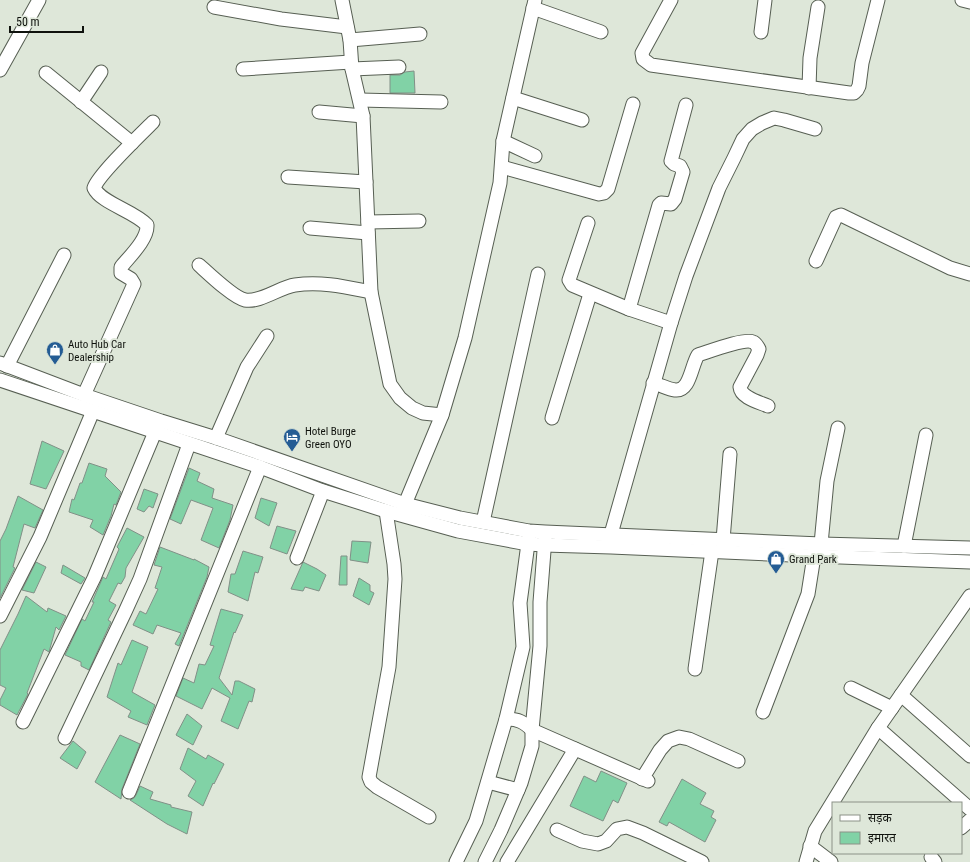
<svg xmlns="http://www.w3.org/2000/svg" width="970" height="862" font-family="'Roboto Condensed','Noto Sans Devanagari',sans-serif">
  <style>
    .building { fill: #81d2a6; stroke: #819087 }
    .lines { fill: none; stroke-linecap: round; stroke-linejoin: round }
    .minor-casing { stroke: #575f53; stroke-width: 15 }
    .minor { stroke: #fff; stroke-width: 13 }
    .labels { text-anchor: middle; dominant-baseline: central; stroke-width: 4; stroke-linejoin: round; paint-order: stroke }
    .poi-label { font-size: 11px; fill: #0f120d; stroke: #dee7d9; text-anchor: start }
  </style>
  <rect width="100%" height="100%" fill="#dee7d9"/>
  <g class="building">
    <polygon points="414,71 415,93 390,93 390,75 400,75 405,72"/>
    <polygon points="42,441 64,451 46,489 30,484"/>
    <polygon points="89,463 107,469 105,476 121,492 116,505 114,504 111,516 103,535 90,527 93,520 69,512 72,499 74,500 80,483 82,483"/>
    <polygon points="189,468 200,473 197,481 214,489 212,498 233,505 230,520 219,548 201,540 213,508 191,500 181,524 170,519"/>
    <polygon points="144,489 158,494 153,508 149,506 144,512 137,509"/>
    <polygon points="18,496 43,510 35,528 24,524 13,567 15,568 0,598 0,541 6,529"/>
    <polygon points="261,498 277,503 269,526 255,518"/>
    <polygon points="277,526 296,531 287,554 270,548"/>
    <polygon points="127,528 144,537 126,568 125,577 121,584 118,583 109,601 116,605 108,620 111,622 89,670 81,666 81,662 65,655 82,619 85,621 94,602 92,602 103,577 106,579 119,549 117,547"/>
    <polygon points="352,541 371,542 368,563 350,560"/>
    <polygon points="160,547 194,560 194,559 209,567 207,577 179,646 175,644 181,633 157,625 153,634 133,625 140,611 146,614 158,589 155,588 162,567 154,565"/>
    <polygon points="243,551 263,557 258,573 255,572 248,601 228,592 231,574 235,574"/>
    <polygon points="341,556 347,556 347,585 339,585"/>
    <polygon points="36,562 46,567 34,593 22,590"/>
    <polygon points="303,562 317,569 326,575 319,591 305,587 303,591 291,589"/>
    <polygon points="63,565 85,578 81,584 61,573"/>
    <polygon points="359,578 370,585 370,591 374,593 369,605 353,596"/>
    <polygon points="26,596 47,612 48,608 66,616 59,630 56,627 49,652 44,649 27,693 28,694 17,715 0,705 0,700 6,688 0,685 0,650 18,614"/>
    <polygon points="221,609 243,615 235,633 234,632 219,678 232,695 235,681 239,681 255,689 252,702 249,701 238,729 221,721 230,698 212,688 202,709 176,696 183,678 194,683 199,664 205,665 214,646 210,645"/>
    <polygon points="132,640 148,647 132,692 155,705 147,725 128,717 131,711 107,697 118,663 121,665"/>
    <polygon points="187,714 202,726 193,745 176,735"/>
    <polygon points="120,735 140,744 122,789 121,799 95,782"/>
    <polygon points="73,741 86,752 77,769 60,758"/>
    <polygon points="188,748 206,759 208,755 224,764 214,784 213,783 203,806 188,796 196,781 180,769"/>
    <polygon points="601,771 627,783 618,803 613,800 603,821 570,806 584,776 596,782"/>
    <polygon points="682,779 706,793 700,804 714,811 711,817 716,820 705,842 669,822 667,826 659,822"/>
    <polygon points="140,786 153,792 150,799 171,805 171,807 192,812 187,834 167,824 130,800 134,798 136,795"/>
  </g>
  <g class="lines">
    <g class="minor-casing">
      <g id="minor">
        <polyline points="342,0 350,40 352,69 363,116 371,292 390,384 400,398 412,408 423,413 442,415"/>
        <polyline points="671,0 642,53 643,59 651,65 849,93 854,93 857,90 859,86 862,63 878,0"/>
        <polyline points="962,0 970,2"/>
        <polyline points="214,7 281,19 347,27"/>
        <polyline points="533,8 601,32"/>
        <polyline points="761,32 765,0"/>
        <polyline points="350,40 420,34"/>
        <polyline points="243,69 351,62"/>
        <polyline points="352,69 399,67"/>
        <polyline points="0,70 39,0"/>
        <polyline points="46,73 132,143"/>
        <polyline points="809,88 810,58 818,7"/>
        <polyline points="513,98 582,120"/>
        <polyline points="360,100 441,102"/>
        <polyline points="81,102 101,72"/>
        <polyline points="319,112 363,116"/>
        <polyline points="503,141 535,156"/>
        <polyline points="502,167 599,194 604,193 608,189 633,104"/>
        <polyline points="288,177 366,182"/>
        <polyline points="368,222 419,221"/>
        <polyline points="588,223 569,280 572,285 629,309 671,323"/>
        <polyline points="310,228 368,233"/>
        <polyline points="816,261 836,217 841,215 950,268 970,274"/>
        <path d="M199 265C209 274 234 298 245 300 260 303 280 287 295 285 321 281 346 287 371 292"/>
        <polyline points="629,309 659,205 661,203 671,204 675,199 683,172 680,166 674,164 671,161 686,105"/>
        <polyline points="0,363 84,395 161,421 216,438 405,504 460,518 529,531 545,532 821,544 970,548"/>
        <polyline points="7,366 64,255"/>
        <polyline points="0,380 260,467 323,491 386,511 458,531 528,544 544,545 611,547 814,556 970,562"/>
        <path d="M653 383C661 385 668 389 675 390 690 392 691 366 698 355 708 352 744 338 753 342 756 343 757 346 759 349L757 355 740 387C741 398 759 402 768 406"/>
        <path d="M84 395 134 284 131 279 121 273V267C130 256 148 239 147 225 134 211 101 203 94 188 98 175 141 134 153 122"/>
        <polyline points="552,418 590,294"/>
        <polyline points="216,438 247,367 267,336"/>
        <polyline points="405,504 442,415 465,338 500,183 503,141 535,0"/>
        <polyline points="386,511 394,564 395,579 389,667 369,777 371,782 377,787 429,817"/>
        <polyline points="483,522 538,274"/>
        <polyline points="611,534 671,323 686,276 719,188 734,158 743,139 752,129 762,123 774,118 784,120 815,129"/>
        <polyline points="723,540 730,454"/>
        <polyline points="821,544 827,481 838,428"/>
        <polyline points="904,546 926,435"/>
        <polyline points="297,558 323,491"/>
        <polyline points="0,616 40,537 93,411"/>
        <polyline points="695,669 712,551"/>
        <polyline points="851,688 892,708"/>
        <polyline points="901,695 970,756"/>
        <polyline points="763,712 808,594 814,556"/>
        <path d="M506 719C518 719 524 722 532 730L648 781"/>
        <polyline points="23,722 94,578 155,432"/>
        <polyline points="878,728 970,809"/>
        <polyline points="65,738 125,612 140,579 189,444"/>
        <polyline points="642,779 660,750 668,741 679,737 689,739 738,761"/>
        <polyline points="488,782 518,790"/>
        <polyline points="129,792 260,467"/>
        <polyline points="961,828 970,820"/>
        <polyline points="557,830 582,841 598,844 606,841 617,829 627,827 643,833 702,862"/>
        <polyline points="810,846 831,862"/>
        <polyline points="931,857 935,862"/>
        <polyline points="456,862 476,821 506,719 523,647 520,603 529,536"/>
        <polyline points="485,862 501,830 521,783 532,746 532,730 540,646 540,602 545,538"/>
        <polyline points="507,862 575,749"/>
        <polyline points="806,862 815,831 878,728 970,596"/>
      </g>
    </g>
    <use href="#minor" class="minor"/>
  </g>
  <defs>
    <g id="shop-pin" transform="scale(0.9)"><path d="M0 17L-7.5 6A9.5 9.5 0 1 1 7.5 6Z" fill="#245c94" stroke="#dee7d9"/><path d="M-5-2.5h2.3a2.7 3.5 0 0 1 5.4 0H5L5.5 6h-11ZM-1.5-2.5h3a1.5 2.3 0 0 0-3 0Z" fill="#fff"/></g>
    <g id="hotel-pin" transform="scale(0.9)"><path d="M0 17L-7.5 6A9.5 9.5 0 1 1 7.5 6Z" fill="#245c94" stroke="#dee7d9"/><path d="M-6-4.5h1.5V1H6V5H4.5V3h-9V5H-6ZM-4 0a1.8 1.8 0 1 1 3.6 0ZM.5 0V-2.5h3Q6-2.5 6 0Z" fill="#fff"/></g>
  </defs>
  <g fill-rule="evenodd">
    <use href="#shop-pin" x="55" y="350"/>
    <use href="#hotel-pin" x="292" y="437"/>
    <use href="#shop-pin" x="776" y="559"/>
  </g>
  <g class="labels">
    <g class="poi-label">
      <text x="68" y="344">Auto Hub Car<tspan x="68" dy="13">Dealership</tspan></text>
      <text x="305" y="431">Hotel Burge<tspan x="305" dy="13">Green OYO</tspan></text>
      <text x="789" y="559">Grand Park</text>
    </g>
  </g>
  <rect x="832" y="802" width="130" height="52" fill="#dee7d9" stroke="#8b9287"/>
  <rect x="840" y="815" width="20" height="6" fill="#ffffff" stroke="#8b9287"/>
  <text x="868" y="822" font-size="12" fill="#0f120d">सड़क</text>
  <rect x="840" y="832" width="20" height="12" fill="#81d2a6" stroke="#8b9287"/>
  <text x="868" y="842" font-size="12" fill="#0f120d">इमारत</text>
  <path d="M10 26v6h73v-6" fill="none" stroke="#0f120d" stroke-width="2"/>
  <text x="16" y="26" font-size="12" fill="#0f120d" stroke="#dee7d9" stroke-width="3" paint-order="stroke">50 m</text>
</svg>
